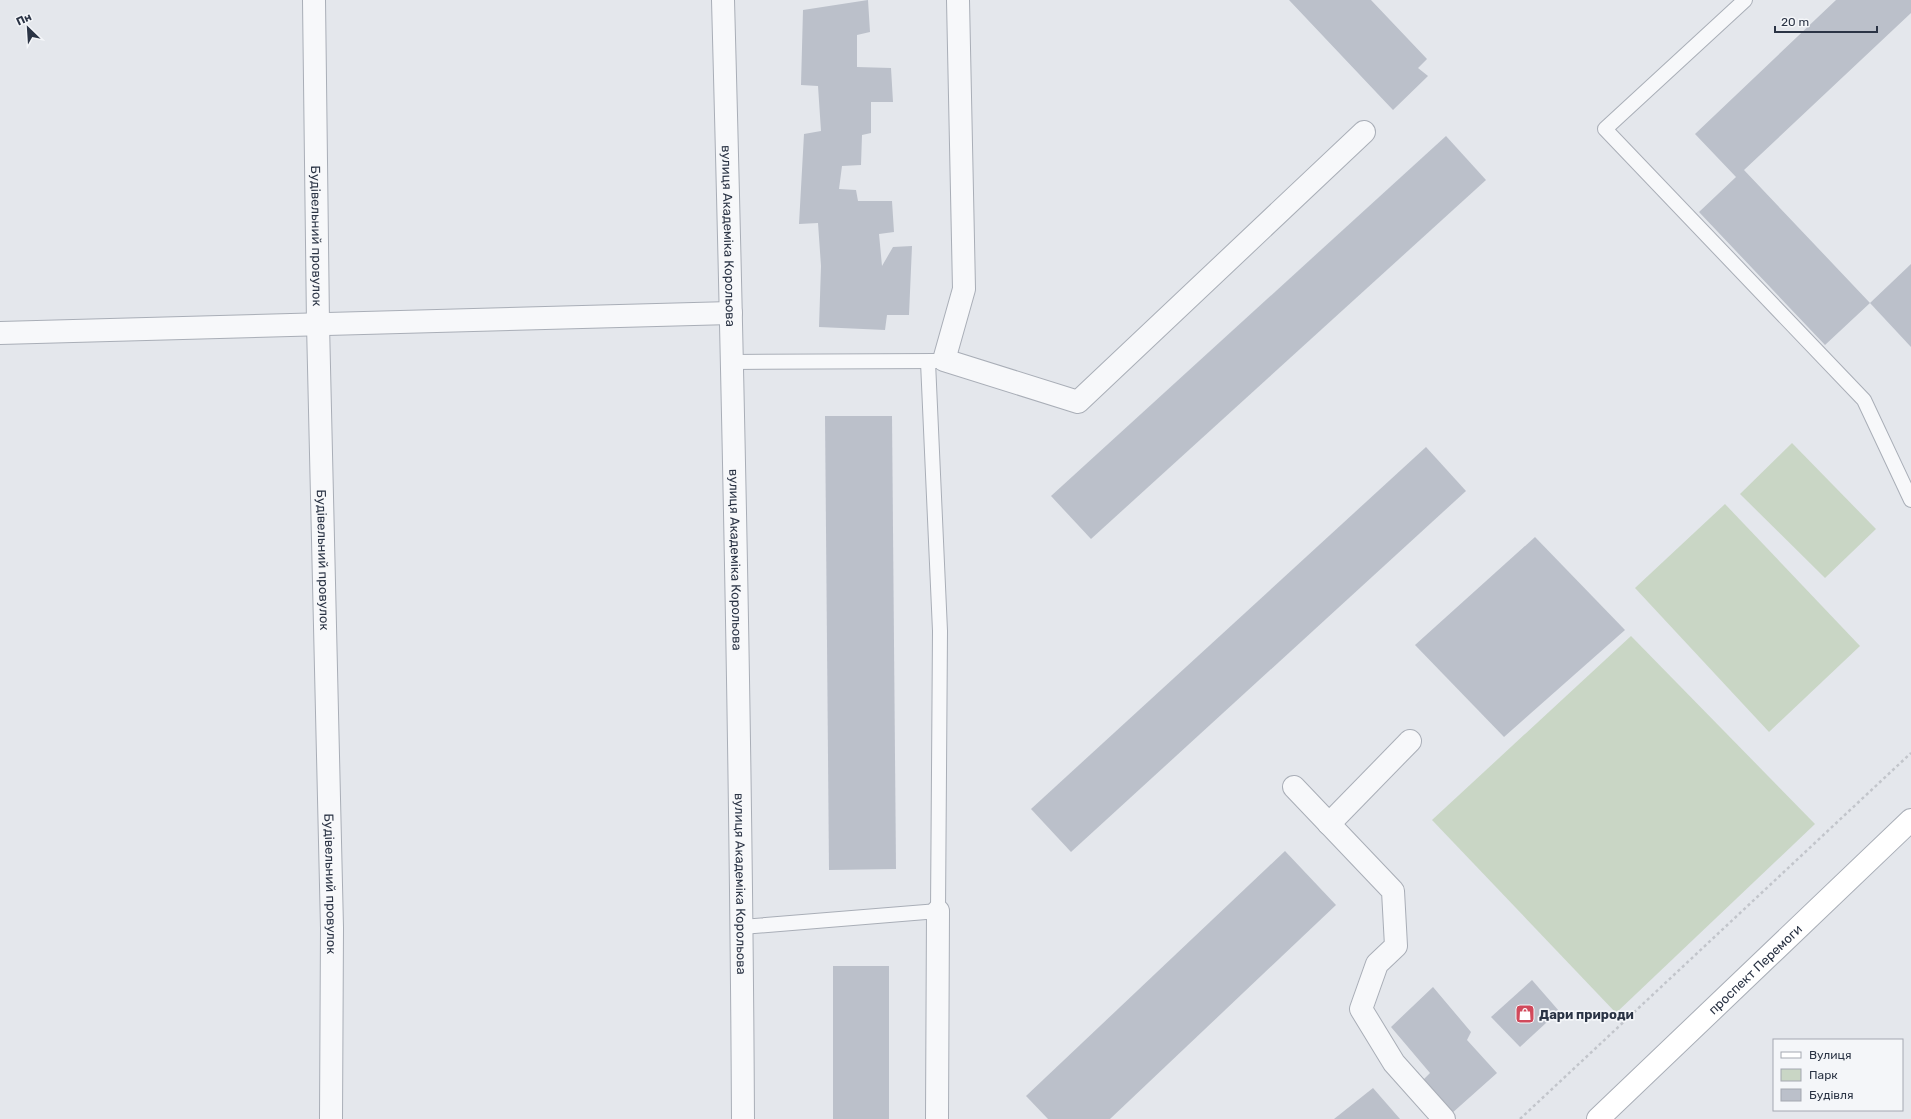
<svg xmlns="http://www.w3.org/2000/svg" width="1911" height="1119" font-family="Rubik,sans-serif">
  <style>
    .green { fill: #c9d6c5 }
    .building { fill: #bbc0ca }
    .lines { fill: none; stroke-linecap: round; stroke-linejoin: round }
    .service-casing { stroke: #a9aeb7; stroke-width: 16 }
    .minor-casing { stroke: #a9aeb7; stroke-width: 24 }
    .secondary-casing { stroke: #a9aeb7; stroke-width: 24 }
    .path { stroke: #c2c5cb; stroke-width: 2.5; stroke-dasharray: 3 3; stroke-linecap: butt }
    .service { stroke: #f7f8fa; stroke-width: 14 }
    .minor { stroke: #f7f8fa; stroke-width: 22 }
    .secondary { stroke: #fff; stroke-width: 22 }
    .labels { text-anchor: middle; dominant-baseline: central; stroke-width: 3.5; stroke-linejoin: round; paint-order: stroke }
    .street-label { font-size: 13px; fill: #2b3445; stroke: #f4f6f9 }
    .poi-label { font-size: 13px; font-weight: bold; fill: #2b3445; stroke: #f4f6f9; text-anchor: start }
  </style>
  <rect width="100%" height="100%" fill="#e4e7ec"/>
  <g class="green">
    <polygon points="1792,443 1876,529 1825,578 1740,494"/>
    <polygon points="1725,504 1860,646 1769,732 1635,588"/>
    <polygon points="1631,636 1815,824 1616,1013 1432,820"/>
  </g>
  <g class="building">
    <polygon points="868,0 870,32 857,35 857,67 891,68 893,102 871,102 871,133 862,135 861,165 842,166 839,189 856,190 858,201 892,201 894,232 879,234 882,266 893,247 912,246 909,315 887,315 885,330 819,327 821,266 818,223 799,224 804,134 821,131 818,86 801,85 803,10"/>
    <polygon points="1289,0 1371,0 1427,59 1418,68 1428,76 1393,110"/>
    <polygon points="1836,0 1911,0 1911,13 1744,170 1870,303 1825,345 1699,212 1736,177 1695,134"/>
    <polygon points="1446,136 1486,180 1091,539 1051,496"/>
    <polygon points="1911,264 1911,347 1870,303"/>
    <polygon points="825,416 892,416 896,869 829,870"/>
    <polygon points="1426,447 1466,491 1071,852 1031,809"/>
    <polygon points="1535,537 1625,630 1504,737 1415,645"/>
    <polygon points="1285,851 1336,905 1110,1119 1048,1119 1026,1096"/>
    <rect x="833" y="966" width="56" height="153"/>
    <polygon points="1532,980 1559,1011 1520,1047 1491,1017"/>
    <polygon points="1433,987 1471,1032 1467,1040 1497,1073 1451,1114 1421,1082 1430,1073 1391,1027"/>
    <polygon points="1373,1088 1400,1119 1334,1119"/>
  </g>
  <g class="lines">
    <g class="service-casing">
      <g id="service">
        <polyline points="1745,0 1605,129 1864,400 1911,500"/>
        <polyline points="732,362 936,361"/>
        <polyline points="742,927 938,911 940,631 928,362"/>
      </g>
    </g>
    <g class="minor-casing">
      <g id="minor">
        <path id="s1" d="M314 0 318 324 332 928 331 1119"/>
        <path id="s2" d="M723 0C733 373 741 746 743 1119"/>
        <polyline points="958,0 964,289 944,360 1078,402 1364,132"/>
        <polyline points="0,333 731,313"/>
        <polyline points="1294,787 1393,891 1396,946 1377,964 1361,1009 1394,1063 1444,1119"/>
        <polyline points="1329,824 1410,741"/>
        <polyline points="937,1119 938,911"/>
      </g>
    </g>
    <g class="secondary-casing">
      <g id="secondary">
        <path id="s3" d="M1598 1119 1911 820"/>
      </g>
    </g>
    <polyline class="path" points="1520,1119 1911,753"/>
    <use href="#service" class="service"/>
    <use href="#minor" class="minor"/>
    <use href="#secondary" class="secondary"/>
  </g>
  <defs>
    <g id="shop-square" transform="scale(1)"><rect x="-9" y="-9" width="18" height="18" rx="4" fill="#d1495b" stroke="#f4f6f9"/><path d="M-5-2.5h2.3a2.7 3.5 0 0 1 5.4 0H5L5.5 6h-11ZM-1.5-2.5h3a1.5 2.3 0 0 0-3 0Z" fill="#fff"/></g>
  </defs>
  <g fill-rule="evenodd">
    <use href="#shop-square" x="1525" y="1014"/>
  </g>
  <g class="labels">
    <g class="street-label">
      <text stroke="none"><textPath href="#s1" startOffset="236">Будівельний провулок</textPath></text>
      <text stroke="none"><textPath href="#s2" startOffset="236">вулиця Академіка Корольова</textPath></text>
      <text stroke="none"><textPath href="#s2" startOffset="560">вулиця Академіка Корольова</textPath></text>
      <text stroke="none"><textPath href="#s1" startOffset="560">Будівельний провулок</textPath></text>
      <text stroke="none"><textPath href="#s1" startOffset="884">Будівельний провулок</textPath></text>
      <text stroke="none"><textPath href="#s2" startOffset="884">вулиця Академіка Корольова</textPath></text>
      <text stroke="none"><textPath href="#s3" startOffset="217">проспект Перемоги</textPath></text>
    </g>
    <g class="poi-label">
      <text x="1539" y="1014">Дари природи</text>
    </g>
  </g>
  <rect x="1773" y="1039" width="130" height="72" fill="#f4f6f9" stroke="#a4a8b1"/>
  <rect x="1781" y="1052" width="20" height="6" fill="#ffffff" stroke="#a4a8b1"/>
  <text x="1809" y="1059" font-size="12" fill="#2b3445">Вулиця</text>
  <rect x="1781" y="1069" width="20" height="12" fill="#c9d6c5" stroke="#a4a8b1"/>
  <text x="1809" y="1079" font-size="12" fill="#2b3445">Парк</text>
  <rect x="1781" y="1089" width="20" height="12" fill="#bbc0ca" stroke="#a4a8b1"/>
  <text x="1809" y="1099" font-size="12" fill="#2b3445">Будівля</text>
  <g transform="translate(28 28) rotate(335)" stroke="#f4f6f9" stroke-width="3" paint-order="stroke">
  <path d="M0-3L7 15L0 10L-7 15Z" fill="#2b3445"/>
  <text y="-6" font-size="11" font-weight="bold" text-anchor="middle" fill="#2b3445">Пн</text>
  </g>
  <path d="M1775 26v6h102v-6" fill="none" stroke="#2b3445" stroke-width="2"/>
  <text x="1781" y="26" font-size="12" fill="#2b3445" stroke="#f4f6f9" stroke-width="3" paint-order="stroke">20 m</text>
</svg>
